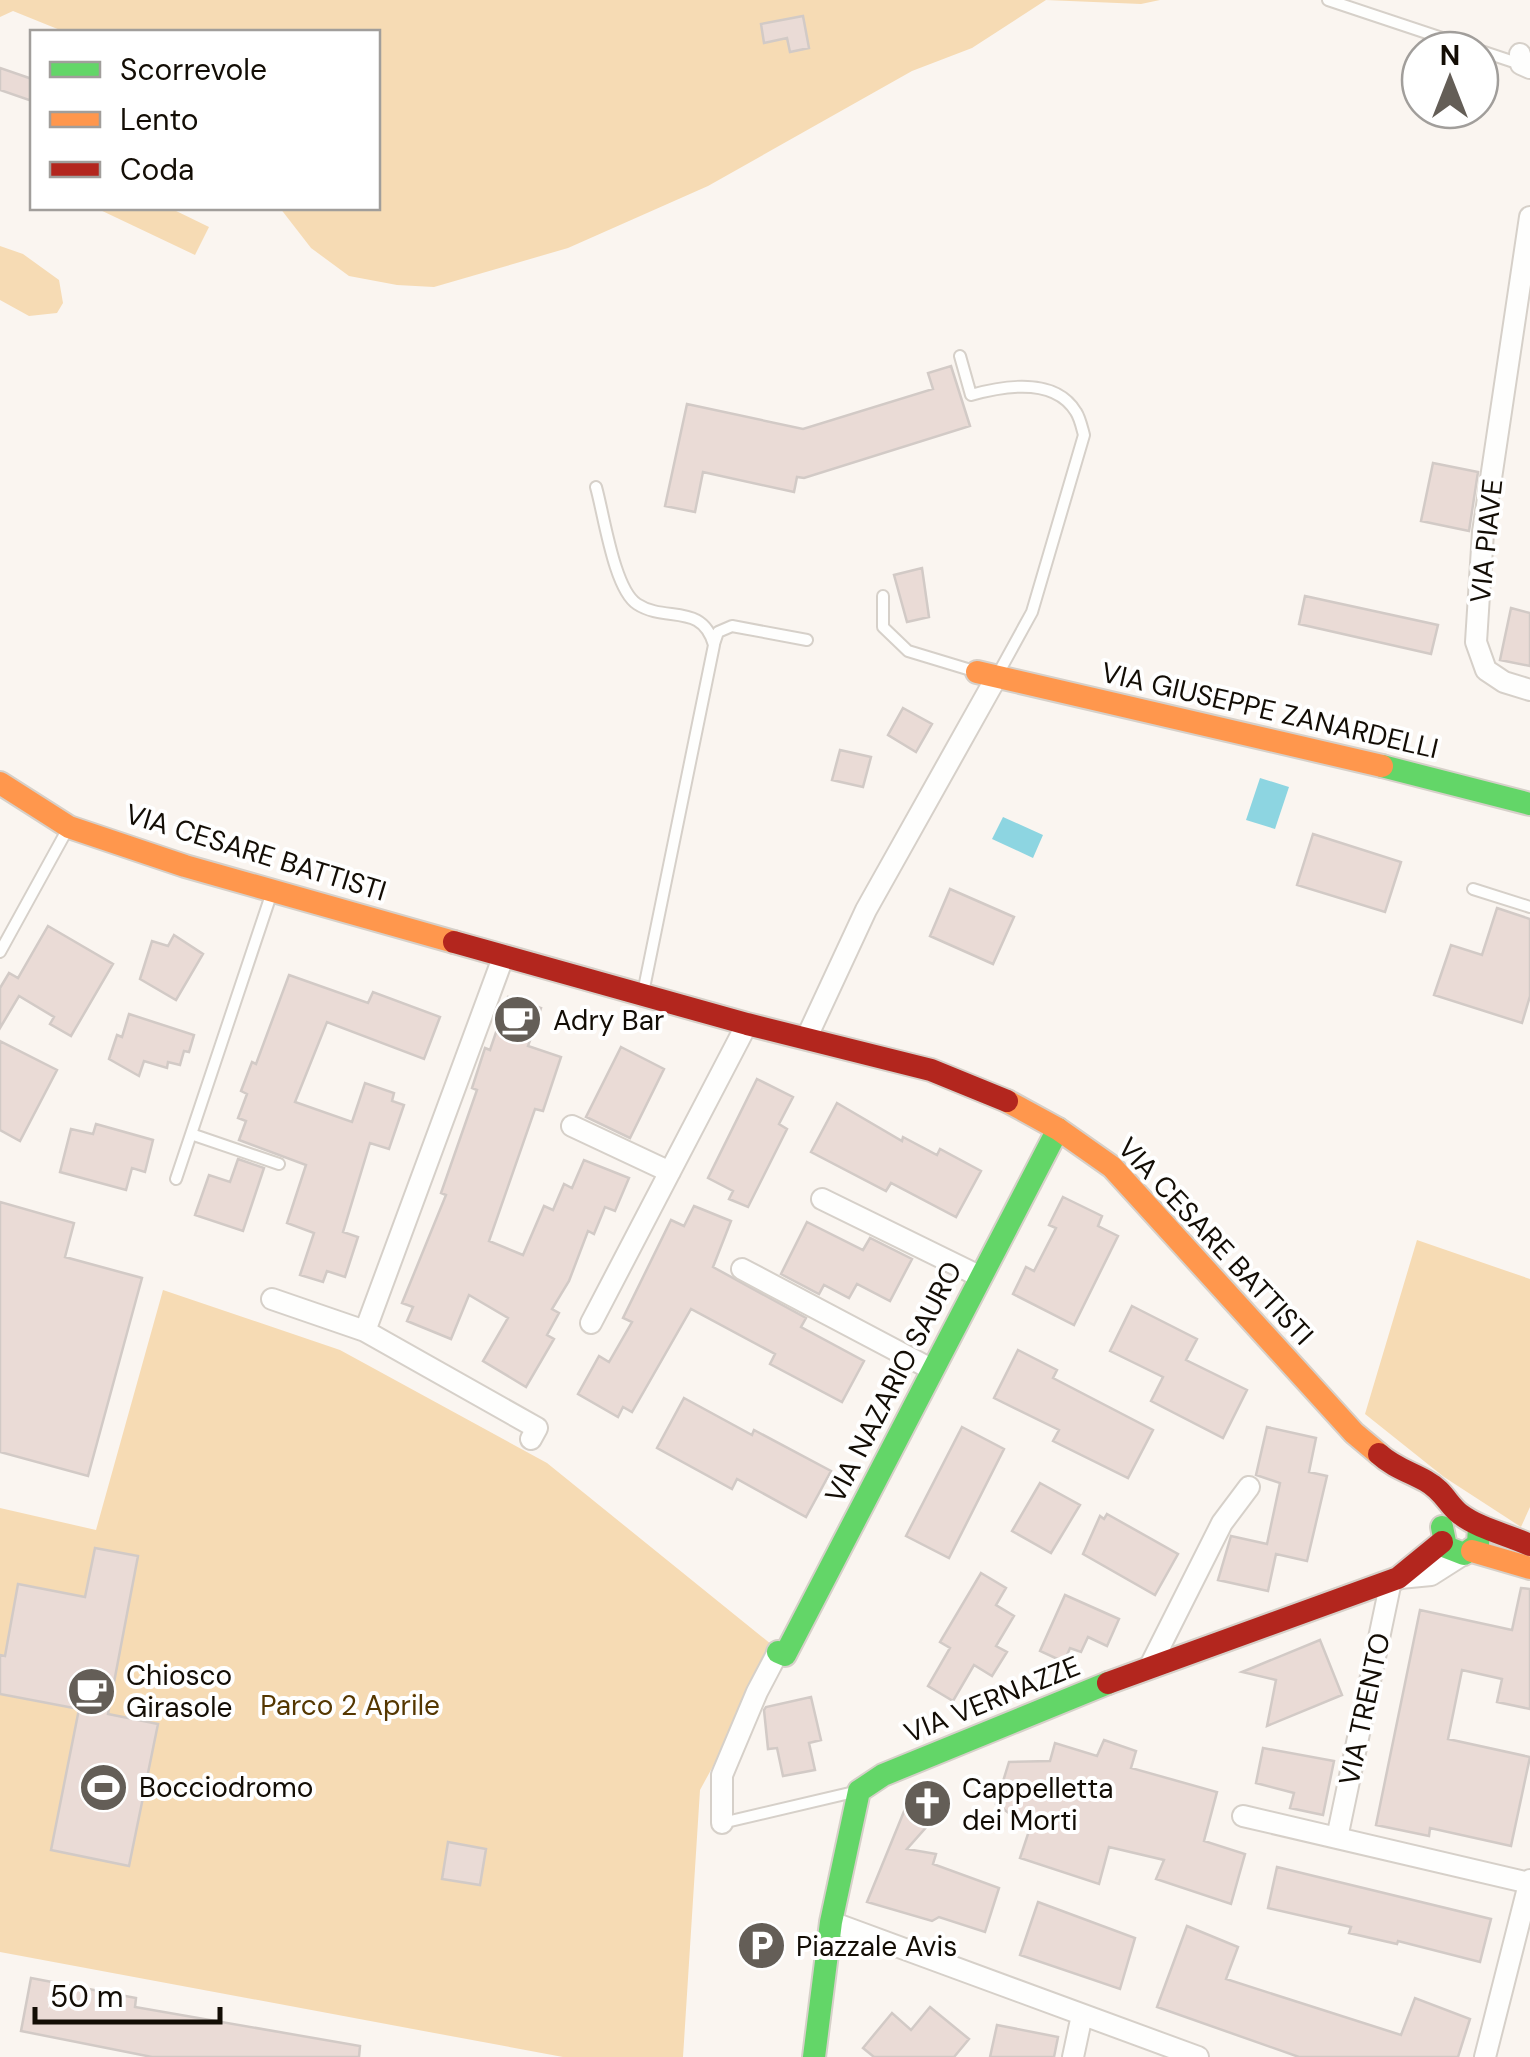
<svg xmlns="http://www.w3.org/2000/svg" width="1530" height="2057" viewBox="0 0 1530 2057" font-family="'DM Sans',sans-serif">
  <rect width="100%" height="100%" fill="#faf5f0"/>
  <path fill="#f6dbb4" d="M0,0H1160L1141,4L1046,0L972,48L912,71L708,186L568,248L434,287L397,285L349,276L311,248L280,208H378V32H77L60,30L13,11L0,17Z
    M96,208H170L209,227L195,255Z
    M0,246L23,254L59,280L63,303L57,313L29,316L0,300Z
    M1417,1240L1530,1279V1507L1521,1527L1444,1477L1365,1414Z
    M163,1290L340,1350L547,1463L777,1649L700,1790L683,2057H563L0,1952V1508L96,1530Z"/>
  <path fill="#8dd5e1" d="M1260,778L1289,787L1275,829L1246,820Z
    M1003,817L1043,835L1033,858L992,839Z"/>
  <path fill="#eadbd6" stroke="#d2cac6" stroke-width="2.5" d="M803,16L809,48L790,52L787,38L764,43L761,24Z
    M0,68L32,79V101L0,90Z
    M951,366L970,426L804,478L797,477L794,492L703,472L695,512L665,506L687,404L803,429L933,389L928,373Z
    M1433,463L1478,472L1469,531L1421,521Z
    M922,568L929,617L907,622L894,575Z
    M1305,596L1438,625L1431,654L1299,624Z
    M1511,608L1530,613V666L1500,660Z
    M903,708L932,724L916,752L888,735Z
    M840,750L871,757L863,787L832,780Z
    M1313,834L1401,862L1385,912L1297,885Z
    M950,889L1014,917L993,964L930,936Z
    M1497,908L1530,919V996L1522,1023L1434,995L1451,945L1482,955Z
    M48,926L113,964L71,1036L50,1024L54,1017L19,996L0,1028V988L9,973L18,978Z
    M174,935L203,954L176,1000L140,979L152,941L168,946Z
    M289,975L368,1003L373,992L440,1017L424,1059L327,1022L295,1102L352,1122L365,1083L394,1093L392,1101L404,1105L389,1149L370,1143L343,1232L358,1237L345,1277L327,1271L323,1282L300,1275L314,1233L287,1223L306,1165L239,1140L246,1121L238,1118L247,1094L241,1091L252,1062L256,1064Z
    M508,997L541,1008L528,1046L561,1057L543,1111L535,1109L489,1241L523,1255L544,1206L553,1210L564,1184L572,1188L584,1160L629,1178L615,1211L605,1207L594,1234L588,1231L569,1281L552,1309L559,1313L547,1335L554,1339L526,1387L483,1361L508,1318L469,1295L451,1339L407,1321L413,1307L402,1303L446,1195L441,1193L477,1090L472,1088L485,1048L490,1050Z
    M129,1014L194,1035L189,1052L184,1051L180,1065L168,1062L167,1068L144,1061L139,1076L109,1059L117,1035L122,1037Z
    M0,1041L57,1070L20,1141L0,1130Z
    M621,1047L664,1069L630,1138L586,1117Z
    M757,1079L793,1097L779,1124L787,1129L748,1207L729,1199L733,1191L708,1178Z
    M837,1103L902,1141L903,1137L937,1155L940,1149L981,1171L956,1217L891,1183L886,1191L811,1152Z
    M96,1124L153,1140L145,1172L132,1168L126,1190L60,1172L71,1129L93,1134Z
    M238,1159L264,1168L243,1231L195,1215L209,1175L230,1182Z
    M1063,1197L1102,1216L1098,1226L1118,1236L1074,1325L1013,1294L1026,1267L1034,1271L1056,1228L1049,1225Z
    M0,1202L74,1223L65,1257L142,1278L88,1476L0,1452Z
    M694,1206L731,1221L713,1267L806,1318L801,1327L864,1361L842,1402L770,1364L775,1354L691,1309L632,1412L623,1407L618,1417L578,1394L599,1356L609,1362L632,1322L623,1318L671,1220L684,1226Z
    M807,1222L863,1250L870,1238L912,1259L890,1301L857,1284L849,1298L824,1285L819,1294L781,1274Z
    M1132,1306L1197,1339L1186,1360L1247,1390L1223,1438L1151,1401L1163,1377L1110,1351Z
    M1018,1350L1057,1370L1053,1378L1153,1430L1128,1478L1053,1441L1059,1430L994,1398Z
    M684,1398L752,1435L754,1430L831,1471L806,1517L737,1479L732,1489L657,1448Z
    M962,1427L1004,1449L949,1558L906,1536Z
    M1267,1427L1316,1438L1309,1472L1327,1476L1307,1561L1276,1554L1268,1591L1218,1580L1231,1536L1267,1544L1280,1483L1256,1475Z
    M1040,1483L1080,1505L1051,1553L1012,1531Z
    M1107,1514L1178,1554L1155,1595L1083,1554L1100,1516L1104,1519Z
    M95,1548L138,1556L108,1714L158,1724L129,1866L51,1850L79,1709L0,1694V1655L5,1656L18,1584L85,1597Z
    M981,1573L1006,1588L996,1605L1014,1616L996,1646L1007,1652L992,1676L974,1665L953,1701L928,1686L950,1648L940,1642Z
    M1521,1588L1530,1589V1709L1497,1702L1502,1679L1462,1670L1448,1739L1530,1757L1511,1846L1430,1828L1429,1836L1376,1825L1420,1610L1512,1630Z
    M1065,1595L1119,1619L1107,1646L1088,1637L1081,1652L1070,1648L1064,1662L1040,1651Z
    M1320,1640L1342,1695L1267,1726L1276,1680L1242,1672Z
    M811,1697L821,1740L809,1743L815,1770L783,1776L777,1748L768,1749L764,1710L766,1707Z
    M1104,1740L1136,1751L1131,1768L1217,1792L1204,1841L1245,1854L1231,1904L1156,1879L1164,1860L1109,1847L1099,1884L1020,1858L1030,1828L996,1804L1009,1762L1050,1761L1055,1743L1097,1756Z
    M1263,1748L1334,1761L1323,1815L1290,1808L1294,1793L1256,1783Z
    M923,1789L944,1807L907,1849L936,1854L933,1864L999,1888L985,1932L939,1917L932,1921L867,1902L905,1809Z
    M448,1842L486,1849L480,1885L442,1879Z
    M1277,1867L1491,1919L1480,1962L1398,1941L1397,1944L1349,1933L1351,1927L1268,1908Z
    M1038,1902L1135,1938L1120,1989L1020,1955Z
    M1187,1926L1238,1947L1226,1979L1401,2035L1415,1998L1470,2019L1458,2057H1299L1157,2007Z
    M31,1978L136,1998L135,2007L360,2046L359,2057H152L21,2031Z
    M930,2007L969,2039L954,2057H874L863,2048L892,2013L911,2030Z
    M997,2025L1058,2037L1054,2057H990Z"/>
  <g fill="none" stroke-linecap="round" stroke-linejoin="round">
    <defs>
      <path id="lane" d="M1328,0L1520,64
        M960,356L971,395C1003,386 1055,377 1076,412C1080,418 1082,428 1084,435L1032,612L998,674
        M596,487C604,515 614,589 637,604C666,623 702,602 714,645L643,993
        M883,596V627L908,651L974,671
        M714,644L718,632L732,626L807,640
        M1473,889L1530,907
        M0,952L66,832
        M191,1134L279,1164
        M176,1179L271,895
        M722,1826V1823L854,1792"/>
      <path id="street" d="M1520,54L1521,64L1530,68
        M1530,217L1483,532L1476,642L1486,670L1504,682L1530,690
        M806,1039L866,910L996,678
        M572,1126L670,1172
        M822,1199L981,1277
        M742,1269L933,1370
        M272,1299L365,1331L537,1428L531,1439
        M591,1323L747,1024
        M365,1331L504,955
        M1400,1578L1431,1575L1464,1554
        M1150,1666L1222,1523L1249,1487
        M1243,1816L1529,1883
        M722,1823V1775L757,1692L778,1652
        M1337,1838L1391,1581
        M831,1922L1198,2057
        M1073,2057L1082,2015
        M1485,2057L1530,1880"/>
      <path id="fast" d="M1382,766L1530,804
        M1442,1527L1446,1547L1464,1554L1478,1544L1479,1527
        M778,1652L785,1655L1058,1129
        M814,2057L831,1922L859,1791L883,1775L1108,1683"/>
      <path id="slow" d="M977,672L1382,766
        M0,783L69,827L185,866L454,942
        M1007,1101L1058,1129L1112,1167L1354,1433L1379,1454
        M1472,1551L1530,1568"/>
      <path id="jam" d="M454,942L747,1024L931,1070L1007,1101
        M1379,1454C1393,1467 1410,1472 1426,1481C1444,1491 1448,1505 1460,1514C1480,1529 1506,1534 1530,1545
        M1108,1683L1398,1578L1442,1542"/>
    </defs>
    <use href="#lane" stroke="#d6d0c9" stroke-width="14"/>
    <use href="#street" stroke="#d6d0c9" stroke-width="24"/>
    <use href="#fast" stroke="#d6d0c9" stroke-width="26"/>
    <use href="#slow" stroke="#d6d0c9" stroke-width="26"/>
    <use href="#jam" stroke="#d6d0c9" stroke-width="26"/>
    <use href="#lane" stroke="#fefefd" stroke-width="10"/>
    <use href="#street" stroke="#fefefd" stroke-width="20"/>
    <use href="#fast" stroke="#63d668" stroke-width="22"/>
    <use href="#slow" stroke="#ff974d" stroke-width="22"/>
    <use href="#jam" stroke="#b3261e" stroke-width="22"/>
  </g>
  <defs>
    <symbol id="cafe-disc" viewBox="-11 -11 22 22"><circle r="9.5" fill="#645e57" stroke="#fff"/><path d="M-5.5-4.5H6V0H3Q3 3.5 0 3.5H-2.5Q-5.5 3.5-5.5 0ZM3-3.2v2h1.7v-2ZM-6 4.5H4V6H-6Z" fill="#fff"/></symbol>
    <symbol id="stadium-disc" viewBox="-11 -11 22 22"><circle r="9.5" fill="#645e57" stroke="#fff"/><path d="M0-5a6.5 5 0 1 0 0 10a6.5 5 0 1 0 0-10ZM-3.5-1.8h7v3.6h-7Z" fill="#fff"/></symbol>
    <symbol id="church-disc" viewBox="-11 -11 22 22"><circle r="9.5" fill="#645e57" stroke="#fff"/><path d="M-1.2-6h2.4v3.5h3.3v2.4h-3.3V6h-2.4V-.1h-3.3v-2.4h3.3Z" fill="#fff"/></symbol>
    <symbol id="parking-disc" viewBox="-11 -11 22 22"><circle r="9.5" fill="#645e57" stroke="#fff"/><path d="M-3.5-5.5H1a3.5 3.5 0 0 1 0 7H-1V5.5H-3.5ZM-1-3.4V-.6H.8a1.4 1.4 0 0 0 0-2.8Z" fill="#fff"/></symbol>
  </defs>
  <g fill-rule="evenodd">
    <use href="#cafe-disc" x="490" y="992" width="55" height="55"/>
    <use href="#cafe-disc" x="64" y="1664" width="55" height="55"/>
    <use href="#stadium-disc" x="76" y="1760" width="55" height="55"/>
    <use href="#church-disc" x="900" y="1776" width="55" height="55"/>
    <use href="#parking-disc" x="734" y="1918" width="55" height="55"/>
  </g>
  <g text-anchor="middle" stroke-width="8" stroke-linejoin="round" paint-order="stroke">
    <g font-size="28" fill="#130d05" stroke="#fff">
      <text transform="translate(1486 541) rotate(-84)" y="10">VIA PIAVE</text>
      <text transform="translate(1270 710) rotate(13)" y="10">VIA GIUSEPPE ZANARDELLI</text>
      <text transform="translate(256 852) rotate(17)" y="10">VIA CESARE BATTISTI</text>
      <text transform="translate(1216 1241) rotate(47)" y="10">VIA CESARE BATTISTI</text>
      <text transform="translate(893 1382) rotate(-63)" y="10">VIA NAZARIO SAURO</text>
      <text transform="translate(992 1699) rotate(-22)" y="10">VIA VERNAZZE</text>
      <text transform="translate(1364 1709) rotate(-78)" y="10">VIA TRENTO</text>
    </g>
    <g font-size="28" fill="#130d05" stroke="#fff" text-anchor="start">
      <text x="553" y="1030">Adry Bar</text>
      <text x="126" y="1685">Chiosco<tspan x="126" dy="32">Girasole</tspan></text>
      <text x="139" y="1797">Bocciodromo</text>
      <text x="962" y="1798">Cappelletta<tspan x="962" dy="32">dei Morti</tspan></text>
      <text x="796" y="1956">Piazzale Avis</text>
    </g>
    <g font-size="28" fill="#553700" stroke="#fff">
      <text x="350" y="1715">Parco 2 Aprile</text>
    </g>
  </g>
  <rect x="30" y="30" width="350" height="180" fill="#ffffff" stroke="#a19e9b" stroke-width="2.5"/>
  <rect x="50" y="62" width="50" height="15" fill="#63d668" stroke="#a19e9b" stroke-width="2.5"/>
  <text x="120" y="80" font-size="30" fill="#130d05">Scorrevole</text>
  <rect x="50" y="112" width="50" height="15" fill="#ff974d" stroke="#a19e9b" stroke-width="2.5"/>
  <text x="120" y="130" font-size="30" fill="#130d05">Lento</text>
  <rect x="50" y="162" width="50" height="15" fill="#b3261e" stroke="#a19e9b" stroke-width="2.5"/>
  <text x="120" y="180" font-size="30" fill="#130d05">Coda</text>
  <g transform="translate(1450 80)"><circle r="48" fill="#ffffff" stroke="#a19e9b" stroke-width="2.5"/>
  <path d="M0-8L18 38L0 25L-18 38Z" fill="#645e57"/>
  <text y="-15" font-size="28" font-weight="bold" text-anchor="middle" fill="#130d05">N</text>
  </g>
  <path d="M35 2007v15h185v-15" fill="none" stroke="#130d05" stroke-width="5"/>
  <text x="50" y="2007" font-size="30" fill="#130d05" stroke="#ffffff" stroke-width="8" paint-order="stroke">50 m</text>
</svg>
